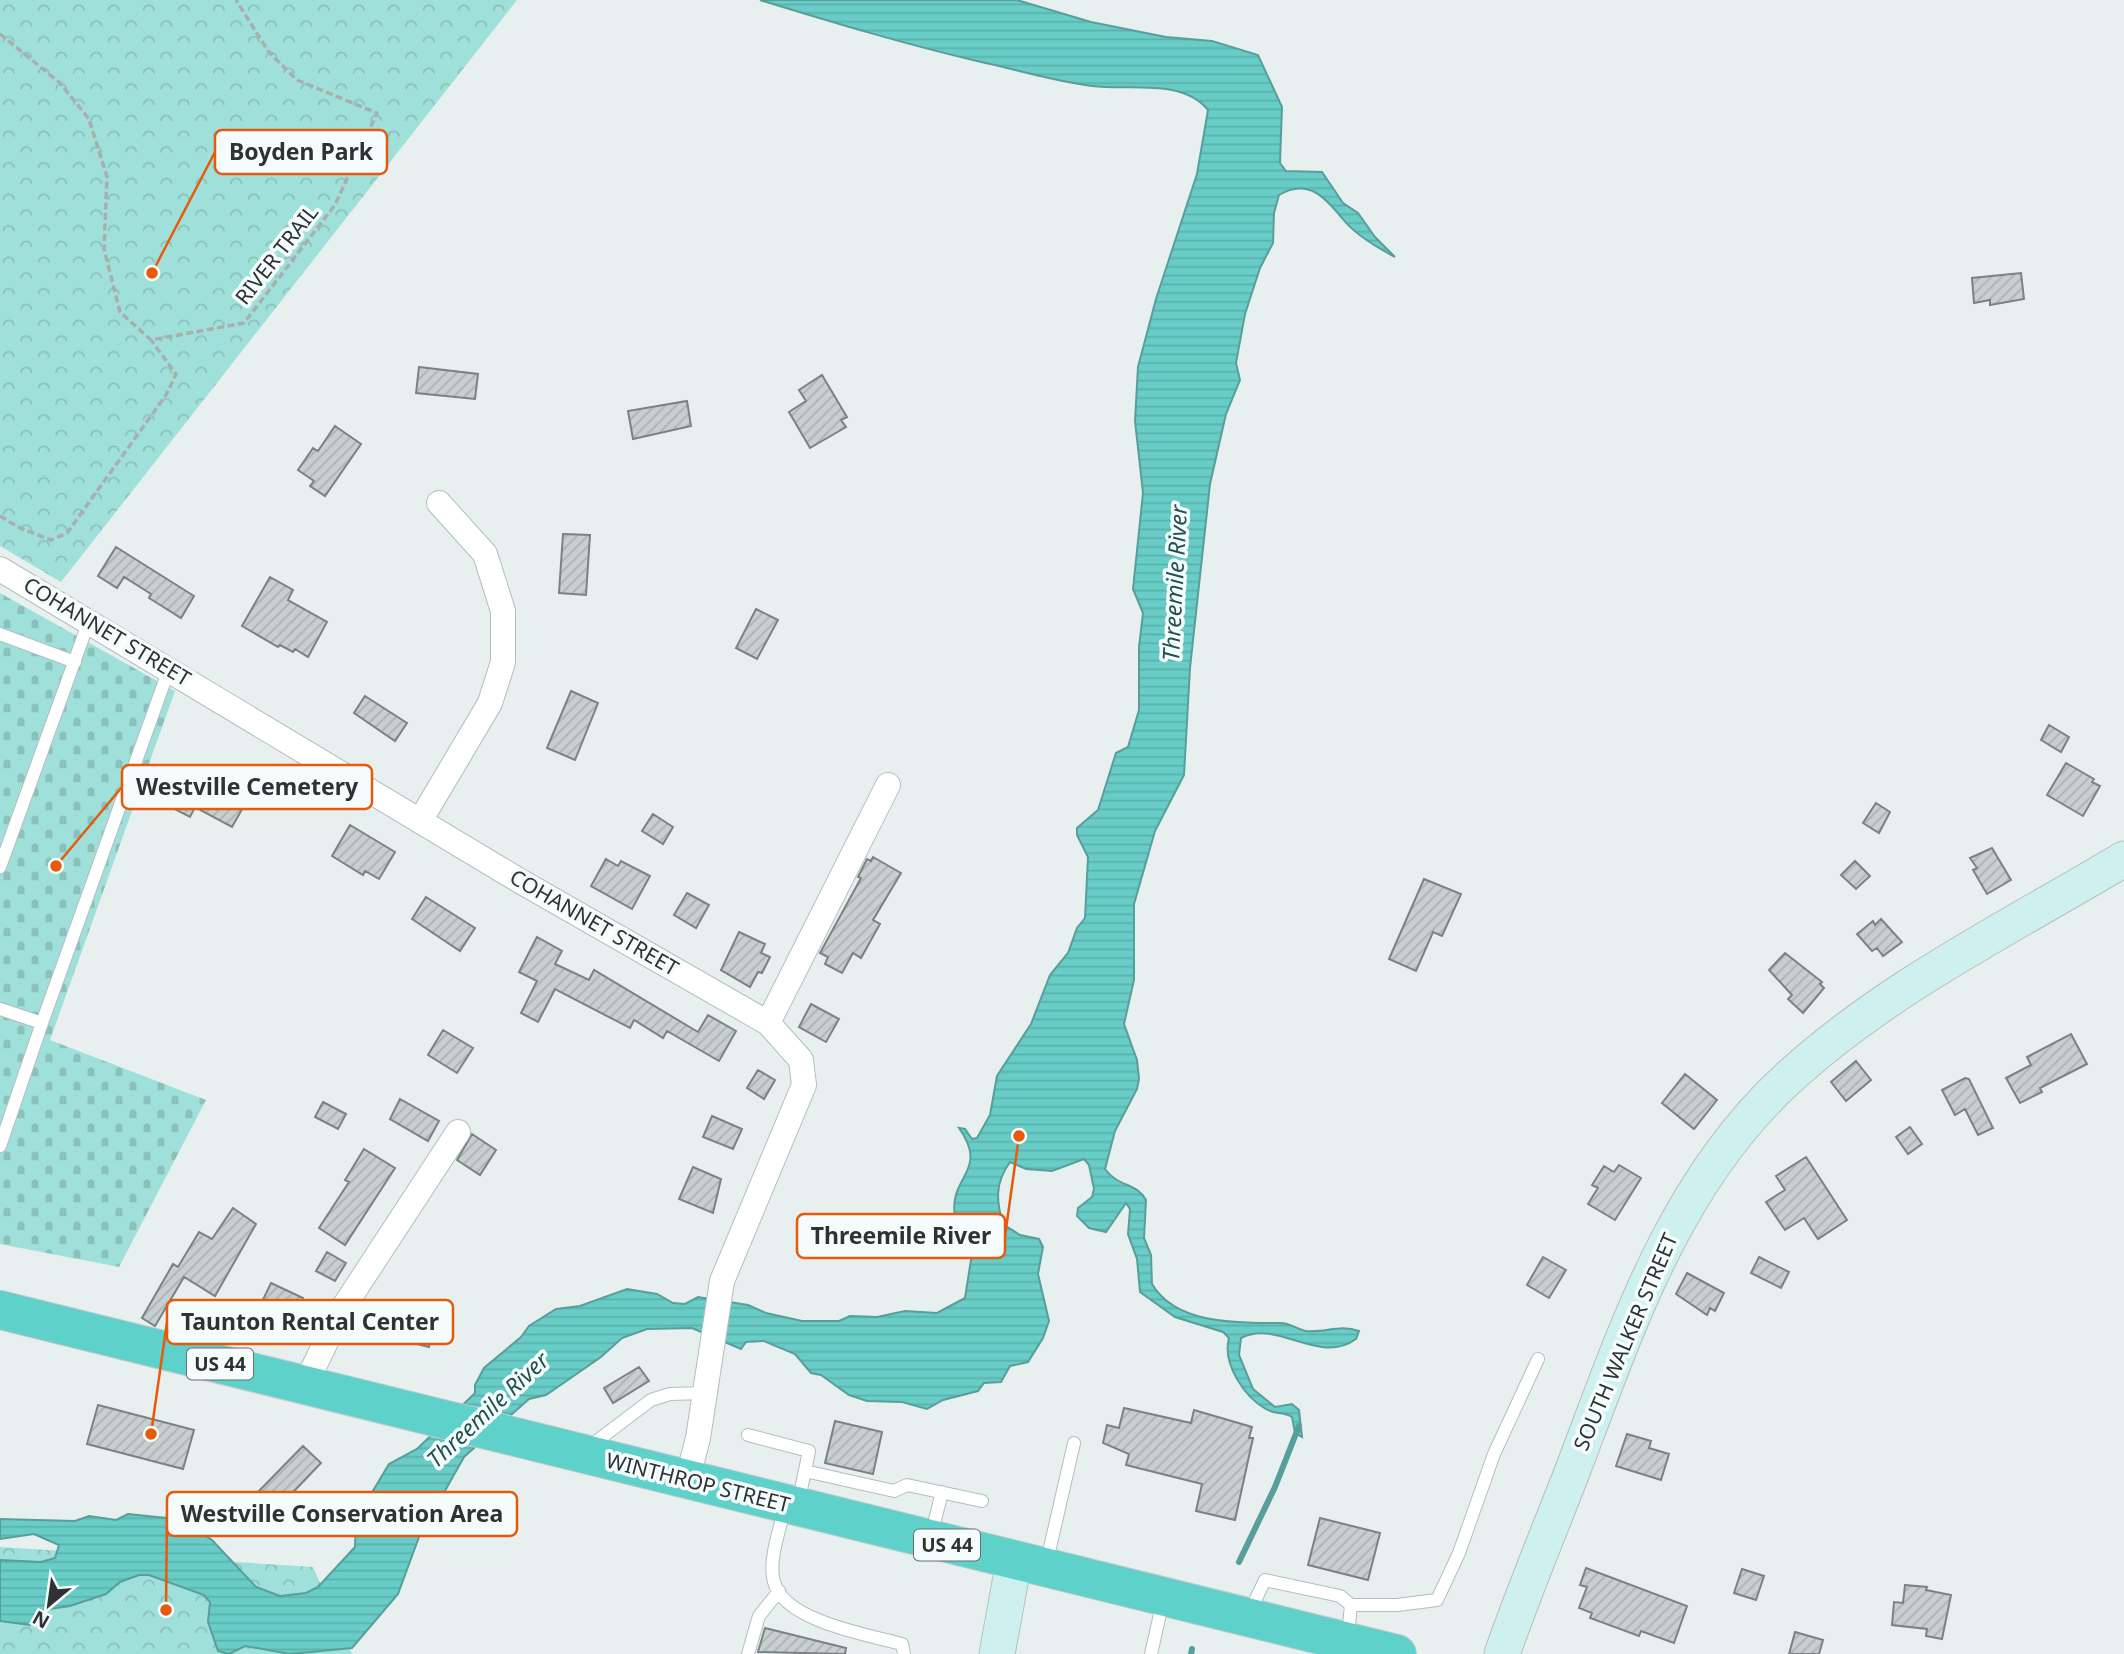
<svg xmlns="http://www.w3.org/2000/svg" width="2124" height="1654" viewBox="0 0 2124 1654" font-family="'Noto Sans',sans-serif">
  <defs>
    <pattern id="forest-crowns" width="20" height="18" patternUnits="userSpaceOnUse" patternTransform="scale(1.75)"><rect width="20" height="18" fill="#a0e0da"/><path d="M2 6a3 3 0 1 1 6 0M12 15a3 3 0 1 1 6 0" fill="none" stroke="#8ac1bc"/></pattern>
    <pattern id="cemetery-stones" width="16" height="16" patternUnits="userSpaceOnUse" patternTransform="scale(1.75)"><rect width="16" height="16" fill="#a0e0da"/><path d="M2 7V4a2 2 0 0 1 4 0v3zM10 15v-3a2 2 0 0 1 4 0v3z" fill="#8ac1bc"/></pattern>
    <pattern id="water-rules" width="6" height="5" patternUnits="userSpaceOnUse" patternTransform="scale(1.75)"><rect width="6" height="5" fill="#69cdc7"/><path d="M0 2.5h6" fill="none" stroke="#5bb0ab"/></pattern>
    <pattern id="building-hatch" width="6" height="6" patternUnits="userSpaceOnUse" patternTransform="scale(1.75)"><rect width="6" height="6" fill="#c7d0cf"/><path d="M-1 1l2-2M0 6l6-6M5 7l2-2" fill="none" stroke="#abb3b2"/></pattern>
  </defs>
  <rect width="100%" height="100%" fill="#e7f0ef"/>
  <path fill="url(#forest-crowns)" d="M0,0H517L61,582L0,546Z
    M0,1547L313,1567L352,1654H0Z"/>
  <path fill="url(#cemetery-stones)" d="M0,593L175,691L50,1040L206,1100L119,1267L0,1244Z"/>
  <path fill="url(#water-rules)" stroke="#589e9a" stroke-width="2" d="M760,0H1017L1091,22L1166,37L1212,41L1258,55L1282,107L1280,163L1286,171L1322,172L1343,203L1358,213L1375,237L1395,257C1378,248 1354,234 1342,218C1325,197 1308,178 1279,195L1274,213L1273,243L1260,268L1245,314L1236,363L1240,380L1226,414L1210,484L1190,668L1184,775L1155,831L1134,904V980L1124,1024L1137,1060L1139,1079L1137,1089L1115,1131L1105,1169C1119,1188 1136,1182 1146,1200L1144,1238L1151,1255L1152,1284C1176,1325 1239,1323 1280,1323C1290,1323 1297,1329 1306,1331C1325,1333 1340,1324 1359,1331L1356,1339C1319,1366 1279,1319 1241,1338L1239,1355L1253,1389L1275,1407L1292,1404L1299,1410L1302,1437L1295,1433L1292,1417C1283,1411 1275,1415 1266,1409C1244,1397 1222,1363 1229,1338L1223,1332L1175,1317L1140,1292L1137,1259L1128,1234L1130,1209L1126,1203L1106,1232L1089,1228L1077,1216L1078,1208L1092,1197L1094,1189L1089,1165L1084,1159L1052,1171L1026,1169L1010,1162C995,1183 996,1200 1003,1224L1020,1235L1039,1239L1043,1247L1038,1274L1049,1321L1043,1338L1028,1362L1010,1366L1001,1382L984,1383L978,1391L943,1400L927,1409L902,1402L867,1401L849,1395L821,1375L811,1373L795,1354L764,1341L746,1342L741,1349L692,1328L647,1329L622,1338L601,1357L546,1395L529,1399L464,1457L419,1537L398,1594L352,1648L290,1654L245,1646L229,1654L218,1651L208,1622L210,1602L204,1595L149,1575H139L120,1582L106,1594L70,1606L43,1610L30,1625L0,1621V1560L41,1562L55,1558L59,1545L34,1534L0,1539V1519L75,1521L89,1516L116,1520L128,1514L167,1518L191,1526L212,1540L256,1587L280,1596L306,1593L318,1587L355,1547L356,1519L389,1464L417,1449L475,1393V1385L484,1368L521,1337L529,1326L556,1309L580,1306L627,1289L657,1294L673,1303L685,1304L698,1297L748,1305L766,1313L802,1321H839L850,1316L877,1317L905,1311L937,1313L965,1298L973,1247L969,1241L971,1228L955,1216C948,1176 990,1172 959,1128L965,1129L972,1139L977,1138L990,1115L997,1076L1031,1024L1050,975L1068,953L1077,928L1085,918L1088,857L1077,835V828L1098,810L1116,753L1128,747L1139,710V647L1143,613L1133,589L1143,493L1135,421L1138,367L1156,299L1197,174L1208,110C1182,78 1129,91 1092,86C1052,81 1015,69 977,61C904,44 832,22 760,0Z"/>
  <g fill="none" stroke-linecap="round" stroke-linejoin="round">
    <path stroke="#589e9a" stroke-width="6" d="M1239,1562L1275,1487L1299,1426
      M1191,1654L1192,1649"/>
  </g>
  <path fill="url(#building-hatch)" stroke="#7b8382" stroke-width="2" d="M2021,273L2024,299L1990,305V300L1974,303L1972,278Z
    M419,367L478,374L475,399L416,393Z
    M822,375L847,417L841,420L846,427L810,448L789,412L806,401L799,390Z
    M687,401L691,426L633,439L628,411Z
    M335,426L361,444L325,496L310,486L314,481L298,470L313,448L318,451Z
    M563,534L590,535L586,595L559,593Z
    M116,547L194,596L181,618L149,598L151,594L124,577L117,588L98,576Z
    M270,577L293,590L288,600L327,622L308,657L295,649L293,652L280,645L278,647L242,626Z
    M756,609L778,620L757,659L736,648Z
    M571,691L598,703L575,760L547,748Z
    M365,696L407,723L395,741L354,713Z
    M2049,725L2069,737L2061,752L2041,740Z
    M2066,763L2094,779L2092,782L2100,786L2083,816L2047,795Z
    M188,772L218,789L222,782L249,797L232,827L195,807L190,817L169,806Z
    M1876,803L1890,812L1879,833L1863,823Z
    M653,814L673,827L663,844L642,831Z
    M350,825L395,852L379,879L365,871L363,875L332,856Z
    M1992,848L2011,880L1987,894L1973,870L1977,868L1970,858Z
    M873,857L901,873L873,920L880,924L861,958L853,953L842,973L825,964L828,957L820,953L861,878L858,877L867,859L871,861Z
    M606,859L618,866L621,861L650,876L632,909L591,886Z
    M1855,861L1870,876L1856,889L1841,875Z
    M1424,879L1461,894L1442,936L1433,932L1416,971L1389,959Z
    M687,893L709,905L696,928L674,915Z
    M426,897L475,928L460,951L412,919Z
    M1881,919L1902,942L1883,956L1877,948L1872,951L1857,934L1873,921L1875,925Z
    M739,932L765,944L761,953L770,957L762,973L758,972L750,987L721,970Z
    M537,937L562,951L555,964L589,980L594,970L698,1032L708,1015L736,1031L719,1061L667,1031L663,1038L634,1020L630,1028L555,989L538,1022L521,1013L537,981L519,972Z
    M1785,953L1822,982L1820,984L1824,988L1803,1013L1788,999L1792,995L1769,970Z
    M811,1004L839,1019L826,1042L799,1027Z
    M443,1030L473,1048L457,1073L428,1055Z
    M2071,1034L2087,1064L2040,1088L2042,1092L2020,1103L2006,1078L2031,1065L2027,1057Z
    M1856,1061L1871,1080L1846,1101L1831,1082Z
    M758,1070L775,1080L764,1099L747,1088Z
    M1685,1074L1717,1100L1694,1129L1662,1103Z
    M1965,1078L1969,1079L1993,1128L1978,1135L1965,1109L1955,1115L1942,1090Z
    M400,1099L439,1121L428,1141L390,1119Z
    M323,1102L346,1114L338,1129L315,1117Z
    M712,1116L742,1129L733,1149L703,1137Z
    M1910,1127L1922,1144L1908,1154L1896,1137Z
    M472,1134L496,1150L480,1175L457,1160Z
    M364,1149L395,1168L345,1245L319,1228L349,1182L345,1180Z
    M1806,1157L1847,1220L1818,1239L1804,1218L1785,1230L1766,1202L1785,1190L1776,1176Z
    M1619,1165L1641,1178L1615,1220L1588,1204L1598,1188L1592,1185L1604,1166L1614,1172Z
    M693,1167L721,1179L713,1213L679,1199Z
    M233,1208L256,1224L215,1296L184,1277L155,1326L142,1318L173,1264L178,1267L199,1232L212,1239Z
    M327,1252L346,1263L335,1281L316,1271Z
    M1543,1257L1566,1270L1549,1298L1527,1285Z
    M1759,1257L1789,1272L1781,1288L1751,1273Z
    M1687,1273L1724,1293L1715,1311L1710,1308L1707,1315L1676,1294Z
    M271,1283L303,1298L289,1327L257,1312Z
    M381,1302L408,1308L406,1315L435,1322L429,1347L397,1339L400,1324L377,1320Z
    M639,1367L649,1381L613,1403L604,1388Z
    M98,1405L194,1430L183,1469L87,1444Z
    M1124,1408L1191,1423L1194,1410L1252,1427L1249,1438H1253L1235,1520L1196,1511L1202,1484L1126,1465L1129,1454L1103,1443L1107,1425L1119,1428Z
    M835,1421L882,1432L873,1474L825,1463Z
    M1627,1434L1651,1441L1649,1448L1669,1454L1661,1480L1616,1466Z
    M303,1446L321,1463L276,1510L257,1493Z
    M1320,1518L1380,1533L1368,1580L1308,1565Z
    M1586,1568L1687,1606L1674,1643L1641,1631L1639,1636L1590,1618L1592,1613L1579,1608L1587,1587L1580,1585Z
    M1742,1569L1764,1576L1756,1600L1734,1593Z
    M1905,1585L1927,1587L1926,1590L1951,1595L1942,1639L1926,1636L1927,1629L1892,1625L1894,1602L1903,1603Z
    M765,1628L846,1648L845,1654L758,1652Z
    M1795,1632L1823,1640L1819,1654H1789Z"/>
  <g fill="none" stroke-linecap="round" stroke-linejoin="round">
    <defs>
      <path id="lane" d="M0,634L75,662
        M0,867L89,621
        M0,1009L42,1023L0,1146
        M42,1023L169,669
        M748,1435L809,1451L798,1504
        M589,1447L651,1400L670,1394L705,1393
        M805,1471L894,1491L907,1485L982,1501
        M785,1507C780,1529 768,1560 774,1582C784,1621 868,1635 902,1644L904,1654
        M931,1536L942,1492
        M1046,1565L1074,1443
        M1351,1605H1397L1437,1600L1459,1553L1494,1454L1538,1359
        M1249,1613L1265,1580L1340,1596L1351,1605L1348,1636
        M748,1654L759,1616L779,1591
        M1151,1654L1163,1601"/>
      <path id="street" d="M0,569L520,881L768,1023L801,1060L804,1085L722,1281L698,1438L687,1481
        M420,821L490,703L503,662V611L485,554L439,503
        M768,1023L888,785
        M305,1385L341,1311L458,1132"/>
      <path id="secondary" d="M997,1654L1014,1561
        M1502,1654C1524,1591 1550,1529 1574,1467C1626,1330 1674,1184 1785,1081C1884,989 2009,928 2124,859"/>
      <path id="highway" d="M0,1310L1397,1654"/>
    </defs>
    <use href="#lane" stroke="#b5bebd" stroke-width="14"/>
    <use href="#street" stroke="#b5bebd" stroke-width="26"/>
    <use href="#secondary" stroke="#b5bebd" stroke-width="37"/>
    <use href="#highway" stroke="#c9caca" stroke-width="40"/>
    <path stroke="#a8afaf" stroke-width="3.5" stroke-dasharray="7 3.5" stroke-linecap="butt" d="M0,34L60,83L89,119L107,177L104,249L120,312L151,340L244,323L335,205L377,113L297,80L268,51L236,0
      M0,516L20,528L51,540L67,533L166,395L176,374L151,340"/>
    <use href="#lane" stroke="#fff" stroke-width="12"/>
    <use href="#street" stroke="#fff" stroke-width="24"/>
    <use href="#secondary" stroke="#cef1ef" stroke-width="35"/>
    <use href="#highway" stroke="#5dd1ca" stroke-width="38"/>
  </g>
  <g text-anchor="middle" stroke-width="7" stroke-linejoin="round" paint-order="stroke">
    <g fill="#f4fdfc" stroke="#6a6f6f" stroke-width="2">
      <rect x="187" y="1348.5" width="66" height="31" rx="5"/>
      <rect x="914" y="1529.5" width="66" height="31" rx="5"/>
    </g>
    <g font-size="19" font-weight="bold" fill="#2f3232">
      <text x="220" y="1371">US 44</text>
      <text x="947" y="1552">US 44</text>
    </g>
    <g font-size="21" fill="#2f3232" stroke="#f4fdfc">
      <text transform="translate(277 255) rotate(-52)" y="7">RIVER TRAIL</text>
      <text transform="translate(107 632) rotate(31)" y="7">COHANNET STREET</text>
      <text transform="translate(594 923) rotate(30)" y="7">COHANNET STREET</text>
      <text transform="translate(1626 1342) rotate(-67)" y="7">SOUTH WALKER STREET</text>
      <text transform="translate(698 1483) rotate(14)" y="7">WINTHROP STREET</text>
    </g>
    <g font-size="23" font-style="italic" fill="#24514e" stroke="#f4fdfc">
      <text transform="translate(1175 583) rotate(-87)" y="8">Threemile River</text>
      <text transform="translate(488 1410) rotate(-43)" y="8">Threemile River</text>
    </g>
  </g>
  <path fill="none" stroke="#e8590c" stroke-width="2.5" d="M152 273L215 152M56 866L122 787M1019 1136L1005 1236M151 1434L167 1322M166 1610L167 1514"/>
  <g fill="#e8590c" stroke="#f4fdfc" stroke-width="2.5">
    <circle cx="152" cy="273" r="7"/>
    <circle cx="56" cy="866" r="7"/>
    <circle cx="1019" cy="1136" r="7"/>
    <circle cx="151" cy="1434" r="7"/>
    <circle cx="166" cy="1610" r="7"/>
  </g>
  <g fill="#f4fdfc" stroke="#e8590c" stroke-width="2.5">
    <rect x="215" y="130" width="172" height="44" rx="7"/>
    <rect x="122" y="765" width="250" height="44" rx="7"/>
    <rect x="797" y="1214" width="208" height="44" rx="7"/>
    <rect x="167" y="1300" width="286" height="44" rx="7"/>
    <rect x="167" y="1492" width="350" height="44" rx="7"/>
  </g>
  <g font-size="23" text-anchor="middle" font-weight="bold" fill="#2f3232">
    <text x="301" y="160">Boyden Park</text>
    <text x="247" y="795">Westville Cemetery</text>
    <text x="901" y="1244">Threemile River</text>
    <text x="310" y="1330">Taunton Rental Center</text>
    <text x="342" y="1522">Westville Conservation Area</text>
  </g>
  <g transform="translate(49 1605) rotate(209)" stroke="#f4fdfc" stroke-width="5" paint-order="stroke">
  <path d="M0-5L12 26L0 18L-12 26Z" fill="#2f3232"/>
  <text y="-10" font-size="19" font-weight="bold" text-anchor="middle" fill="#2f3232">N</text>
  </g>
</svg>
